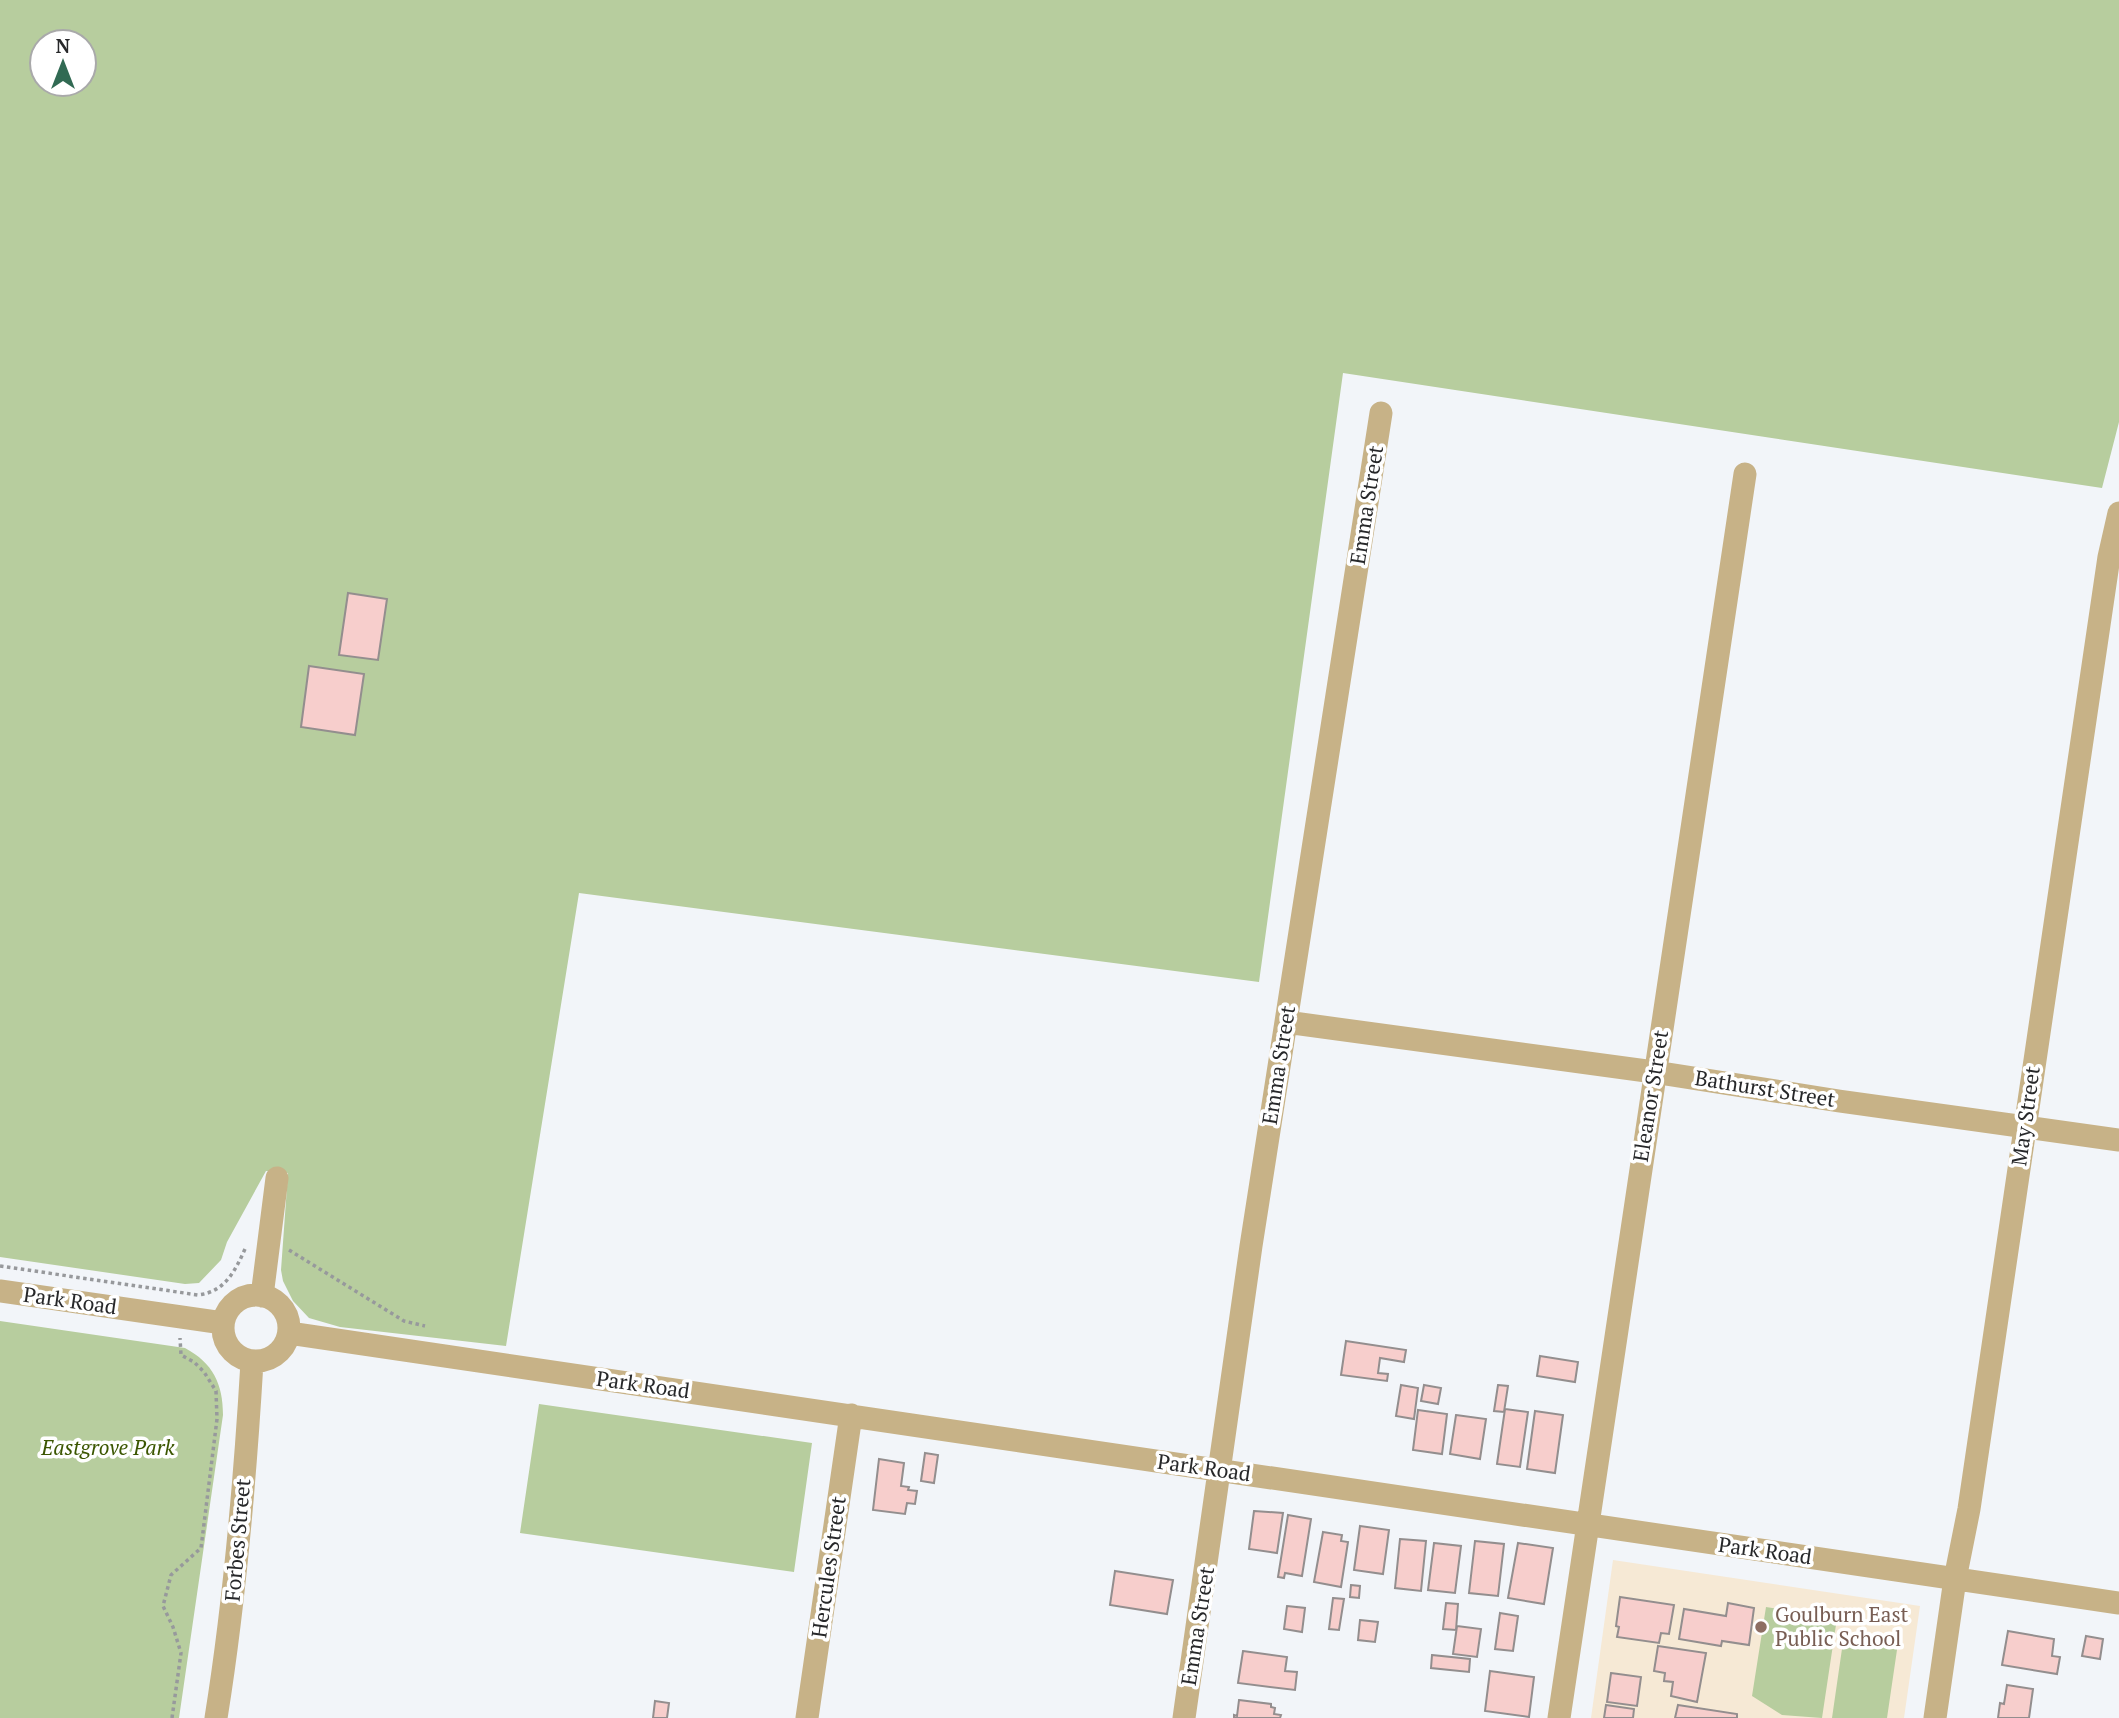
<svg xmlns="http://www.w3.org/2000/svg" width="2119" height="1718" viewBox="0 0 2119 1718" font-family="'PT Serif',serif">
  <rect width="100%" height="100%" fill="#f2f5f9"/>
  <path fill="#f6e9d5" d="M1613,1560L1920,1606L1904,1718H1591Z"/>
  <path fill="#b7cd9e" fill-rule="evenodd" d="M0,0H2119V422L2102,488L1343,373L1259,982L579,893L506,1346L340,1327L309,1318L293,1301L283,1281L281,1270L288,1173L266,1171L227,1242L221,1260L199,1283L185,1284L0,1257ZM42,42H84V84H42Z
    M0,1321L185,1348C213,1363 223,1384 223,1415L179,1718H0Z
    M539,1404L812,1443L794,1572L520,1533Z
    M1766,1607L1837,1618L1822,1718L1782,1715L1752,1696Z
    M1844,1635L1898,1643L1887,1718H1832Z"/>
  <path fill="#f7cecc" stroke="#938e8e" stroke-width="2" d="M348,593L387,599L378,660L339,655Z
    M309,666L364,674L355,735L301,727Z
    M1346,1341L1406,1350L1404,1362L1380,1358L1378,1373L1388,1374L1387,1381L1341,1375Z
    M1540,1356L1578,1362L1575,1382L1537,1376Z
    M1401,1385L1418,1388L1414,1419L1396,1416Z
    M1424,1385L1441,1388L1438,1404L1421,1401Z
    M1498,1385L1508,1386L1504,1412L1494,1411Z
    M1505,1409L1528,1412L1520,1467L1497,1464Z
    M1418,1410L1447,1414L1442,1454L1413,1450Z
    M1535,1411L1563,1415L1555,1473L1527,1469Z
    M1456,1415L1486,1419L1480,1459L1450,1454Z
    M925,1453L938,1455L934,1483L921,1481Z
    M879,1459L904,1463L901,1486L909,1487L908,1490L917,1491L915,1504L907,1503L905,1514L873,1510Z
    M1254,1511L1283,1513L1277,1553L1249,1549Z
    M1288,1515L1311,1519L1302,1576L1285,1573L1284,1578L1278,1577Z
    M1360,1526L1389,1530L1383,1574L1354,1570Z
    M1323,1532L1342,1535L1341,1541L1348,1542L1341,1587L1314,1582Z
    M1400,1539L1426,1541L1421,1591L1395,1588Z
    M1475,1541L1504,1544L1498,1596L1469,1593Z
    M1434,1543L1461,1546L1455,1593L1428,1590Z
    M1518,1543L1553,1548L1544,1604L1508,1598Z
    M1115,1571L1173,1580L1167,1614L1110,1605Z
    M1351,1585L1360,1586L1359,1598L1350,1597Z
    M1620,1597L1674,1605L1669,1634L1661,1633L1659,1643L1617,1637L1619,1627L1616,1626Z
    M1333,1598L1344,1599L1339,1630L1329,1629Z
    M1446,1603L1458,1604L1456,1630L1443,1629Z
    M1728,1603L1754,1608L1749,1645L1722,1641L1721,1646L1679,1639L1684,1609L1726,1616Z
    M1287,1606L1305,1608L1302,1632L1284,1629Z
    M1500,1613L1518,1616L1513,1651L1495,1649Z
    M1360,1620L1378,1622L1375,1642L1358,1640Z
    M1457,1626L1481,1629L1477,1657L1453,1654Z
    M2008,1631L2054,1639L2052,1656L2060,1657L2057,1674L2002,1665Z
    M2086,1636L2103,1639L2100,1659L2082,1656Z
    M1658,1646L1706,1653L1697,1702L1671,1696L1673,1682L1664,1681L1665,1673L1654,1671Z
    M1243,1651L1287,1657L1285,1671L1297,1672L1295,1690L1238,1683Z
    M1432,1655L1470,1659L1469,1672L1431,1668Z
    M1490,1671L1534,1677L1529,1717L1485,1711Z
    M1611,1673L1641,1677L1637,1706L1607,1702Z
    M2007,1685L2033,1689L2029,1718H1998L2000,1703L2004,1704Z
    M1239,1700L1271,1704V1707L1275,1708L1274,1714L1281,1715L1280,1718H1234V1715L1237,1716Z
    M655,1701L669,1703L667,1718H653Z
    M1606,1705L1634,1709L1633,1718H1604Z
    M1678,1705L1737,1714V1718H1675Z"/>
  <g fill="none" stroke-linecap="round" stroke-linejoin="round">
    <path stroke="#97999c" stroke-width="3.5" stroke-dasharray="3.5 3.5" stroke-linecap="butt" d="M289,1250L404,1321L425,1326
      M0,1266L198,1295C225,1292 235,1271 245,1249
      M172,1718L181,1653L173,1627L163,1606L171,1575L201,1548L217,1419L216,1391L204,1372L194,1362L181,1355L180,1338"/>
    <path stroke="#c7b287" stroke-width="23" d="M1286,1022L1654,1072L1839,1101L2119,1140
      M0,1291L223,1323
      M223 1328a33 33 0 1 1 66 0a33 33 0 1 1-66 0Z
      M262,1296L277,1178
      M289,1333L2119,1603
      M216,1718C235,1600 245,1481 252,1362
      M807,1718L851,1415
      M1184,1718L1251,1246L1381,413
      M1559,1718L1745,474
      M1935,1718L1955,1579L1969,1509L2109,557L2119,513"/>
  </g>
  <circle fill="#8d6e63" stroke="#fff" stroke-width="2.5" cx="1761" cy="1627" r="7"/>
  <g text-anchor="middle" stroke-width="7" stroke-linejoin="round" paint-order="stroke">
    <g font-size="21" fill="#27282a" stroke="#fff">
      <text transform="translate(1367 505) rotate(-81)" y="7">Emma Street</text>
      <text transform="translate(1279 1065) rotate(-81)" y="7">Emma Street</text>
      <text transform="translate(1765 1089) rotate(9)" y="7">Bathurst Street</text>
      <text transform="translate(1651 1096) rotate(-81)" y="7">Eleanor Street</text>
      <text transform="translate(2026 1116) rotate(-82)" y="7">May Street</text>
      <text transform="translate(70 1301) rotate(8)" y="7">Park Road</text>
      <text transform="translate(643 1385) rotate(8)" y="7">Park Road</text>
      <text transform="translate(1204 1468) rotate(8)" y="7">Park Road</text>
      <text transform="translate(238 1540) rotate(-85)" y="7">Forbes Street</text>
      <text transform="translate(1765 1551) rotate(8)" y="7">Park Road</text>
      <text transform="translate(829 1567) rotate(-82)" y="7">Hercules Street</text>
      <text transform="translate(1198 1626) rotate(-81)" y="7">Emma Street</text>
    </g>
    <g font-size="21" font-style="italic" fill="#3b5601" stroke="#fff">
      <text x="108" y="1455">Eastgrove Park</text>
    </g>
    <g font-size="21" fill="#785e54" stroke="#fff" text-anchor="start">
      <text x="1775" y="1622">Goulburn East<tspan x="1775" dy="24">Public School</tspan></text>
    </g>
  </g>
  <g transform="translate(63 63)"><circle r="33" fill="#ffffff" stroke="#a9a9aa" stroke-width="2"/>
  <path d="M0-5L12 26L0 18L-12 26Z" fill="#316a53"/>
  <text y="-10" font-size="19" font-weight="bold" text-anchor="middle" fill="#27282a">N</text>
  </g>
</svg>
